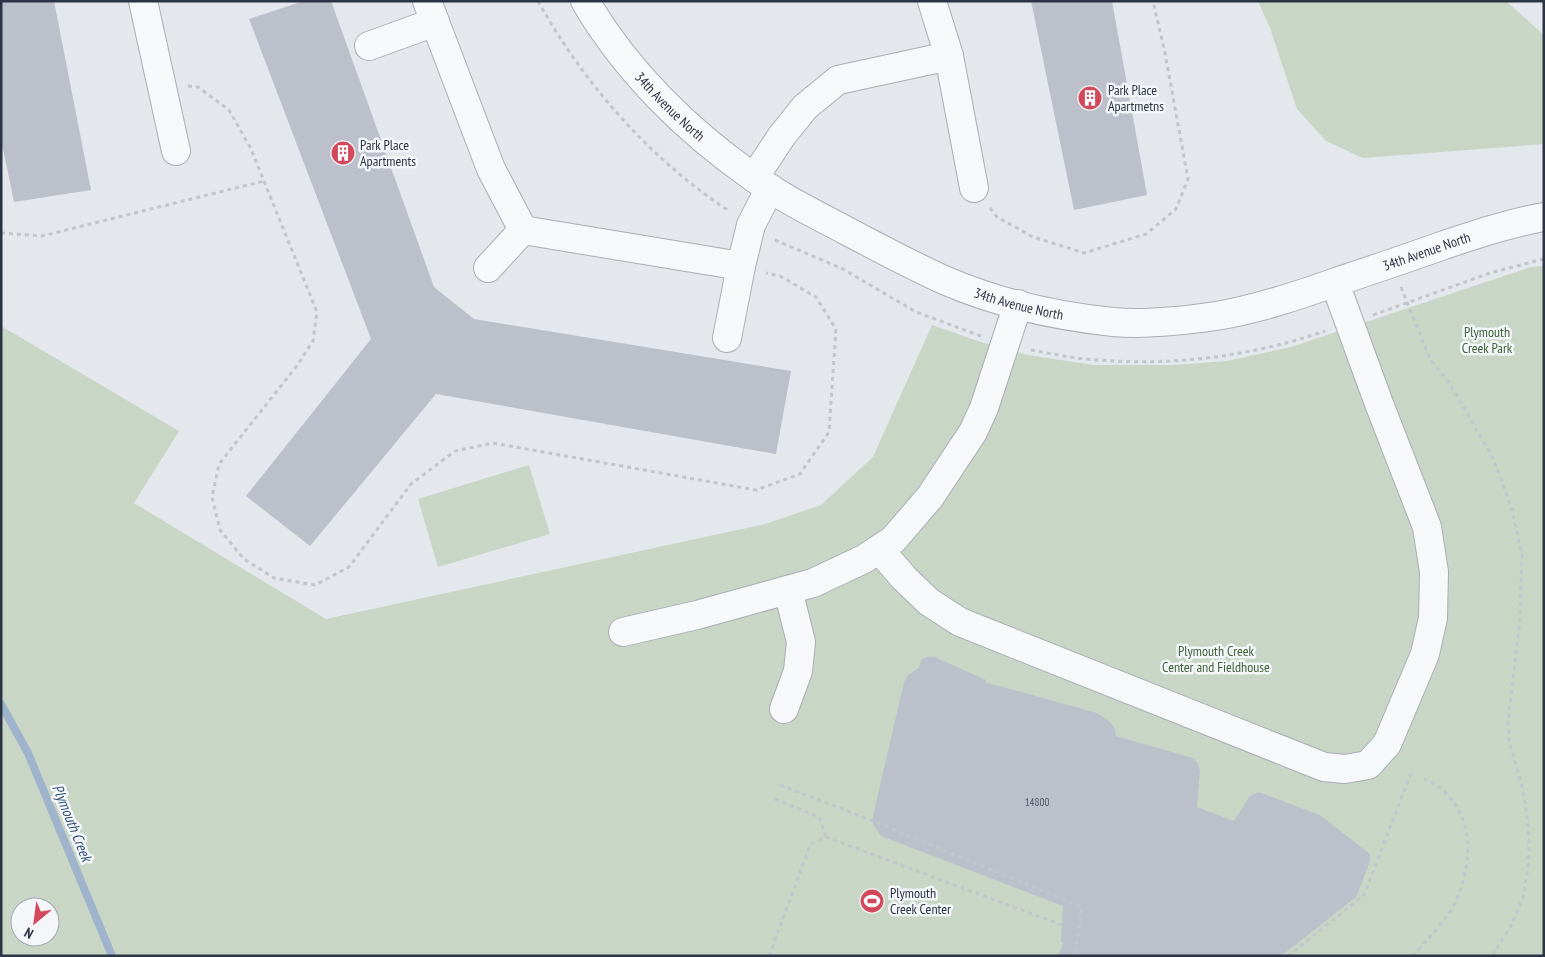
<svg xmlns="http://www.w3.org/2000/svg" width="1545" height="957" viewBox="0 0 1545 957" font-family="'PT Sans Narrow',sans-serif">
  <rect width="100%" height="100%" fill="#e4e7ec"/>
  <path fill="#c9d6c5" fill-rule="evenodd" d="M1258,1H1506L1544,35V144L1363,158L1326,141L1297,109L1270,28Z
    M1544,266V956H1V326L179,431L134,503L326,619L765,524L821,505L873,457L932,325L981,342L1028,355L1094,365H1175L1227,361L1291,347L1531,267ZM20,907H50V937H20Z
    M529,465L550,534L438,567L418,499Z"/>
  <g fill="none" stroke-linecap="round" stroke-linejoin="round">
    <path stroke="#9fb4cc" stroke-width="8" d="M1,704L28,753L112,956"/>
  </g>
  <path fill="#bbc0ca" d="M1,1H54L91,190L14,202L1,139Z
    M304,1H331L434,287L474,319L791,371L776,454L436,394L310,546L246,496L371,339L249,19Z
    M1031,1H1112L1147,195L1074,210Z
    M927,657H935L986,680L985,682L1097,713L1110,722L1115,729L1116,736L1193,758L1197,762L1200,770L1197,807L1234,821L1250,796L1259,792L1320,815L1370,854V862L1356,897L1281,956H1058L1063,943L1061,942L1063,906L881,836L873,824V816L904,682L908,675L919,668L921,660Z"/>
  <g fill="none" stroke-linecap="round" stroke-linejoin="round">
    <defs>
      <g id="minor">
        <path d="M143,1L176,151"/>
        <path d="M427,1L491,169L523,230L741,266L751,225L770,188"/>
        <path id="s1" d="M585,1C626,71 687,131 753,177C782,198 815,214 847,231C879,248 911,265 944,280C997,303 1056,316 1113,322C1147,325 1182,321 1216,316C1258,309 1297,296 1336,282C1372,270 1408,258 1444,245C1477,234 1510,223 1544,217"/>
        <path d="M932,1L949,56"/>
        <path d="M369,46L435,22"/>
        <path d="M754,178L781,137L805,107L838,80L949,56L974,188"/>
        <path d="M488,268L523,230"/>
        <path d="M727,338L741,266"/>
        <path d="M879,549L904,578L929,602L960,622L1324,767L1345,769L1368,765L1387,744L1425,654L1433,618L1434,572L1427,527L1378,401L1335,283"/>
        <path d="M623,632L697,615L813,583L864,559L893,540L930,497L973,432L984,408L1018,304"/>
        <path d="M784,709L798,671L801,642L788,590"/>
      </g>
    </defs>
    <use href="#minor" stroke="#a9aeb7" stroke-width="30"/>
    <path stroke="#c2c5cb" stroke-width="3" stroke-dasharray="4 4" stroke-linecap="butt" d="M538,1C584,84 650,159 729,211
      M188,86L198,87L229,110L251,149L317,312L313,341L296,367L219,464L212,497L220,530L244,559L274,578L315,585L349,567L411,484L455,451L493,443L756,490L800,474L829,432L836,329L816,297L780,276L766,273
      M990,208L997,217L1033,237L1084,253L1146,234L1176,209L1188,179L1165,53L1153,1
      M1,233L42,236L264,181
      M775,240L843,269L916,312L981,336
      M1401,287L1430,359L1450,384L1493,458L1512,509L1522,556L1520,619L1508,721L1509,741L1523,790L1526,809L1529,838L1528,867L1523,898L1511,926L1492,956
      M1373,315L1490,273L1544,259
      M1031,350C1053,354 1076,359 1099,360C1175,366 1253,356 1325,331
      M780,785L873,821L1082,907L1075,956
      M775,799L819,817L826,837
      M769,956L810,845L826,837L1062,925
      M1288,956L1364,895L1411,773
      M1413,956C1426,941 1448,919 1456,901C1476,854 1474,800 1421,777"/>
    <use href="#minor" stroke="#f7f8fa" stroke-width="28"/>
  </g>
  <defs>
    <symbol id="building-disc" viewBox="-11 -11 22 22"><circle r="9.5" fill="#d1495b" stroke="#f4f6f9"/><path d="M-4-6H4V6H1V3H-1V6H-4ZM-2.5-4.3h1.7v1.8h-1.7ZM.8-4.3h1.7v1.8H.8ZM-2.5-1h1.7V.8h-1.7ZM.8-1h1.7V.8H.8Z" fill="#fff"/></symbol>
    <symbol id="stadium-disc" viewBox="-11 -11 22 22"><circle r="9.5" fill="#d1495b" stroke="#f4f6f9"/><path d="M0-5a6.5 5 0 1 0 0 10a6.5 5 0 1 0 0-10ZM-3.5-1.8h7v3.6h-7Z" fill="#fff"/></symbol>
  </defs>
  <g fill-rule="evenodd">
    <use href="#building-disc" x="1076" y="84" width="28" height="28"/>
    <use href="#building-disc" x="329" y="139" width="28" height="28"/>
    <use href="#stadium-disc" x="858" y="887" width="28" height="28"/>
  </g>
  <g text-anchor="middle" stroke-width="5" stroke-linejoin="round" paint-order="stroke">
    <g font-size="11" fill="#4f5766">
      <text x="1037" y="806">14800</text>
    </g>
    <g font-size="14" fill="#2b3445" stroke="#f4f6f9" text-anchor="start">
      <text x="1108" y="95">Park Place<tspan x="1108" dy="16">Apartmetns</tspan></text>
      <text x="360" y="150">Park Place<tspan x="360" dy="16">Apartments</tspan></text>
      <text x="890" y="898">Plymouth<tspan x="890" dy="16">Creek Center</tspan></text>
    </g>
    <g font-size="14" fill="#2b3445" stroke="#f4f6f9">
      <text dy="5" stroke="none"><textPath href="#s1" startOffset="136">34th Avenue North</textPath></text>
      <text dy="5" stroke="none"><textPath href="#s1" startOffset="961">34th Avenue North</textPath></text>
      <text dy="5" stroke="none"><textPath href="#s1" startOffset="541">34th Avenue North</textPath></text>
    </g>
    <g font-size="14" fill="#3f6138" stroke="#f4f6f9">
      <text x="1487" y="337">Plymouth<tspan x="1487" dy="16">Creek Park</tspan></text>
      <text x="1216" y="656">Plymouth Creek<tspan x="1216" dy="16">Center and Fieldhouse</tspan></text>
    </g>
    <g font-size="15" font-style="italic" fill="#34527a" stroke="#f4f6f9">
      <text transform="translate(72 823) rotate(68)" y="5">Plymouth Creek</text>
    </g>
  </g>
  <rect width="1545" height="957" fill="none" stroke="#2b3445" stroke-width="5"/>
  <g transform="translate(35 922) rotate(209)"><circle r="24" fill="#f4f6f9" stroke="#a4a8b1"/>
  <path d="M0-4L9 19L0 12L-9 19Z" fill="#d1495b"/>
  <text y="-8" font-size="14" font-weight="bold" text-anchor="middle" fill="#2b3445">N</text>
  </g>
</svg>
